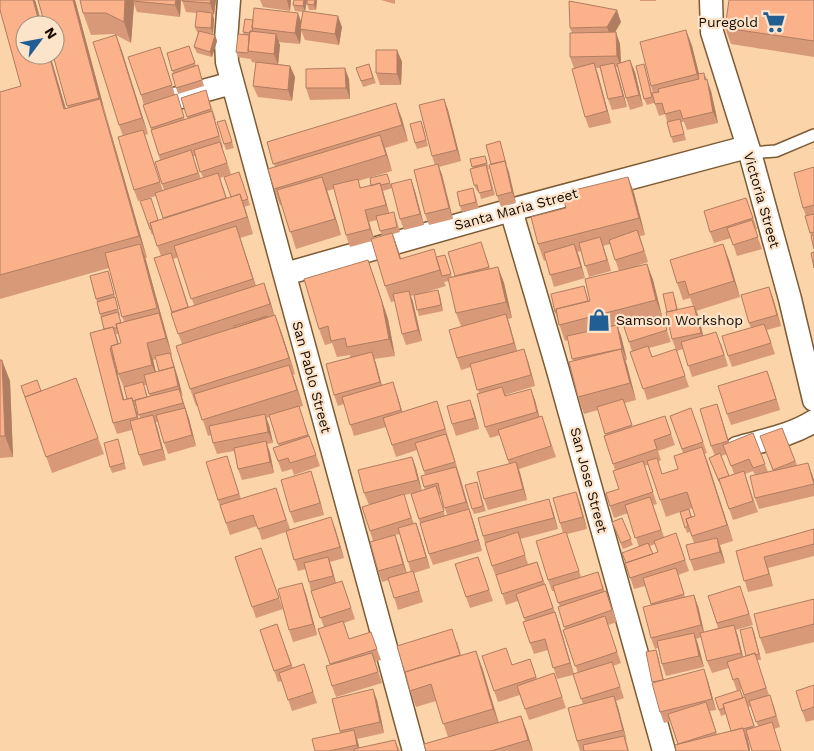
<svg xmlns="http://www.w3.org/2000/svg" width="814" height="751" viewBox="0 0 814 751" font-family="'Work Sans',sans-serif">
  <rect width="100%" height="100%" fill="#fbd4aa"/>
  <g fill="none" stroke-linecap="round" stroke-linejoin="round">
    <defs>
      <path id="service" d="M750,153L776,151L814,135"/>
      <path id="minor" d="M229,0L226,40L227,62L414,751
        M711,0L712,32L750,153L790,299L814,400
        M163,102L232,83
        M511,210L557,367L664,751
        M285,274L511,210L747,147
        M737,448C764,440 790,436 814,421"/>
    </defs>
    <use href="#service" stroke="#7d5b34" stroke-width="14"/>
    <use href="#minor" stroke="#7d5b34" stroke-width="25"/>
    <use href="#service" stroke="#fff" stroke-width="11"/>
    <use href="#minor" stroke="#fff" stroke-width="22"/>
  </g>
  <path fill="#d89978" fill-rule="evenodd" d="M0,0H35L42,25H25V55H50L66,109L68,108L53,55H55V25H45L38,0H75L105,112L147,258H145L165,329L172,355H171L178,378L182,397L189,419L196,446L168,454L164,443L158,422H155L166,460L143,466L139,455L132,430L117,434L113,423L90,333L104,329L90,276L108,271L120,315H119L121,322H124L109,268L0,299V92L21,86L0,10ZM116,334H118L121,343L119,344ZM156,359L159,371L156,372L153,360ZM114,360H115L118,374L125,390L127,399L124,400ZM144,385H146L150,396L148,397ZM136,406L140,418L138,419L135,407Z
    M80,0H181L180,17L137,12L134,4L131,43L116,35L148,134L145,135L163,191L164,190L155,162L160,160L141,95L164,58L175,95L177,94L185,120L188,119L181,98L206,90L216,120H215L223,147H222L231,174L220,178L227,198L230,197L239,172L250,205L244,207L253,234L240,238L256,286L264,283L274,315H275L281,331L295,374L293,375L303,406L299,407L320,466L294,475L292,469L282,472L273,448L279,446L270,417L266,418L269,425L273,443L267,444L270,453L274,473L242,480L238,469L234,451L217,454L213,443L211,435L208,436L198,405L196,406L190,389L182,344L171,313L161,256L153,234L152,235L140,201L158,220L163,219L156,196L138,201L134,190L123,136L119,125L115,35L114,34L91,35L83,13ZM193,156H195L203,178L201,179ZM178,257L194,305L189,307L173,259Z
    M182,0H216L214,15L213,14L214,19L213,34L208,33L215,35L217,41L212,57L197,53L194,47L198,33L197,32L195,27L197,13L186,12Z
    M257,0H291L290,11L263,7L260,0Z
    M294,0H307L305,11L342,27L339,45L305,40L301,30L300,44L278,42L280,45L278,64L290,66L295,77L292,101L258,97L253,86L256,63L252,62L250,58V59L238,57L236,52L244,35L243,32L253,20L301,23L303,12L295,11L293,5Z
    M317,0L316,10H309L307,4Z
    M381,0H395V4Z
    M640,0H656V1H640Z
    M814,0V57L731,44L725,28Z
    M621,22L615,32L620,44L621,63L635,72L643,106L630,110L626,98L618,67H616L627,107L612,110L608,99L600,68H596L611,123L589,128L585,117L574,68L570,57L572,33L570,28Z
    M686,30L692,46L699,74L706,80L707,79L711,91L718,123L687,130L684,122H681L686,140L673,143L665,114L659,116L654,101V103L647,105L644,99V64L652,93H653L651,86Z
    M189,46L196,66L198,65L204,86L178,94L172,74L173,73L167,53Z
    M397,50L402,62L401,85H380L376,73Z
    M369,64L376,83L363,87L356,68Z
    M349,79L350,99L310,100L306,88Z
    M444,99L448,110L461,161L439,167L442,175L453,219L429,225L425,214L435,165L432,156Z
    M396,103L408,141L385,148L392,171L358,181L361,188L371,186L387,174L392,188L383,191L389,213L396,218L400,232L393,234L401,259L434,249L436,257L447,260L452,277L455,276L485,253L490,269L498,267L504,283L512,318L508,319L517,351L528,361L535,386L505,395L535,400L539,417L542,416L556,457L519,469L527,500L488,510L484,499L509,464L500,435L490,438L485,427L479,393L471,367L461,370L457,358L461,326L456,313L449,281L444,282L446,286L416,295L438,290L443,311L419,316L414,295L411,296L413,302L422,341L406,345L402,334L395,301L391,302L385,286L372,241L350,247L346,235L334,189L327,191L341,235L296,249L282,205H280L274,189L275,167L267,142ZM377,220L382,236L374,238L369,222Z
    M225,120L234,148L226,150L217,122Z
    M423,126L428,146L417,149L415,143Z
    M500,141L516,203L501,207L497,196L491,164Z
    M470,159L487,162L489,169H488L495,195L481,199L479,191H477L474,185L473,168Z
    M814,167V249L806,216L803,208Z
    M628,177L634,193L645,235L640,236L648,262L636,266L647,264L653,280L662,316L671,342L649,348L652,357L676,350L672,339L667,312L675,298L678,310L693,306L690,298L683,300L677,283L723,244L729,260L740,297L696,311L703,336L721,343L728,366L692,377L683,349L677,351L689,387L647,400L629,342L643,321L618,328L621,336L627,360L625,361L636,400L625,403L632,426L665,416L675,445L658,451L661,460L658,462L662,474L678,469L683,453L670,416L691,408L707,453L704,454L733,541L720,545L725,563L694,571L690,560L694,543L690,532L687,533L680,512L666,517L648,465L644,466L657,504L653,505L664,537L680,544L689,571L678,575L685,597L698,606L704,632L718,628L708,596L744,597L753,625L736,630L743,657L746,656L754,632L761,660H757L769,695L774,706L780,727L774,729L776,733L747,741L750,751L678,744L670,721L664,723L660,712L646,652L656,650L658,656L663,680L708,681L716,710L710,711L717,734L731,731L726,714L721,716L715,698L737,691L729,668L712,673L707,661L702,637L696,639L704,667L666,676L662,664L658,648L655,649L651,638V605L645,586L634,589L625,563L639,547L628,513L614,518L610,506L619,489L615,470L604,436L606,435L598,410L584,414L578,397L573,361L568,340L565,341L555,312L584,286L589,301H590L619,271L610,244L603,246L611,271L589,277L581,251L577,252L585,278L554,287L546,260L544,261L538,244L566,208ZM693,508L695,516L692,517L689,509ZM655,544L658,552L653,554L650,546ZM742,689L744,698H743L740,690ZM751,706L758,726L755,727L748,707Z
    M411,179L415,191L424,225L404,230L400,219Z
    M475,194L479,208L462,212L460,206Z
    M746,198L757,229L755,230L762,249L737,256L731,238L714,243L710,232Z
    M374,276L388,319L395,356L374,359L382,386L397,394L402,412L441,413L482,551L433,565L429,554L420,523L411,494L419,492L404,495L414,524L416,523L420,534L430,568L414,573L423,602L398,610L389,580L382,582L378,571L373,541L370,531L369,505L364,493L412,457L416,468L422,491L425,490L421,476L425,475L417,450L396,457L386,427L354,436L344,404L338,406L334,395L350,357V355L337,357L332,343L325,345L319,329ZM439,495H441L447,515L445,516ZM400,534L411,572L407,573L395,535Z
    M769,287L773,298L781,326L767,330L775,354L732,367L728,356L751,328L749,323Z
    M0,360L10,381L13,457L0,458Z
    M76,378L104,454L52,473L21,386L41,391Z
    M771,382L780,410L731,425L727,414Z
    M474,411L479,429L456,436L452,424Z
    M721,416L729,443L753,433L768,472L773,471L760,436L782,428L797,465L812,474L814,480V496L759,509L755,498V475L753,471L745,474L758,512L733,520L721,487L709,458L715,456L711,446ZM727,454L734,474L729,476L721,456Z
    M120,445L126,469L112,473L110,467Z
    M227,456L241,499L276,488L290,529L335,528L344,558L330,562L336,583L342,581L355,619L344,623L349,639L375,643L381,660L375,662L382,683L336,697L332,686L331,665L318,629L324,627L311,591L306,569L298,571L286,532L262,540L257,526L230,535L218,500Z
    M477,482L486,511L474,514L472,509Z
    M315,483L324,515L294,523L290,512Z
    M549,499L553,511L558,529L520,539L528,564L537,562L559,623L574,674L578,673L563,630H565L558,607H560L554,591H552L548,580L563,533L560,523L580,503L587,529L567,534L581,577L598,572L605,592L606,591L617,622L608,625L621,663L613,666L624,698L616,701L629,751H580L577,741L583,704L573,675L557,679L548,650L534,654L530,643L525,621L518,601L506,605L497,577H496L492,566L483,536Z
    M622,518L633,545L623,549L612,522Z
    M814,529V556L768,568L773,586L748,592L736,551Z
    M261,548L283,609L256,618L235,557Z
    M478,557L493,601L470,608L466,597Z
    M306,594L317,635L293,642L289,630Z
    M814,599V642L766,654L760,638Z
    M277,624L293,668L304,664L317,703L292,711L282,681L278,682L260,630Z
    M457,641L461,655L482,667L499,723L521,716L527,732L533,751H426L448,737L436,701L416,707L410,691Z
    M482,656L512,665L530,659L537,679L554,673L566,708L529,720L520,695L498,702Z
    M814,685V720L806,722L802,711Z
    M332,699L377,700L384,733L357,739L359,748L395,740L400,751H315L340,733Z"/>
  <path fill="#b07d61" d="M33,0H35L42,25H40Z
    M73,0H75L105,112L147,258L139,236L103,106L99,98Z
    M125,0H134L133,1L134,4L131,43L124,22Z
    M176,0H181L180,17L175,5Z
    M211,0H216L214,15L210,3Z
    M287,0H291L290,11Z
    M304,0H307L305,12L303,6Z
    M315,0H317L316,10L314,5Z
    M617,10L621,22L611,39L607,27Z
    M212,13L214,19L213,34L211,28Z
    M298,13L302,24L300,44L295,33Z
    M338,16L342,27L339,45L335,34Z
    M686,30L692,46L703,90L697,74Z
    M616,32L620,44L621,67L617,56Z
    M276,34L280,45L278,65L274,54Z
    M116,35L122,51L148,134L142,118Z
    M215,35L217,41L212,57L210,52Z
    M397,50L402,62L401,85L397,74Z
    M49,55H50L72,130L64,109Z
    M630,60L635,72L643,106L639,95Z
    M594,63L598,74L611,123L607,111Z
    M614,63L618,74L627,107L623,96Z
    M290,66L295,77L292,101L288,90Z
    M345,68L349,79L350,99L346,88Z
    M704,73L711,91L718,123L713,112Z
    M444,99L448,110L461,161L457,150Z
    M396,103L402,119L408,141L402,125Z
    M380,135L386,151L392,171L386,155Z
    M505,161L509,172L516,203L512,192Z
    M438,164L442,175L453,219L449,208Z
    M322,177L328,193L341,235L335,219Z
    M628,177L634,193L645,235L639,218Z
    M411,179L415,191L424,225L420,214Z
    M380,183L384,195L390,216L386,205Z
    M240,194L246,211L253,234L247,217Z
    M365,210L369,222L374,240L370,229Z
    M236,226L242,243L259,296L253,279Z
    M392,233L398,249L406,276L400,259Z
    M600,237L604,248L611,271L607,260Z
    M140,244L146,260L172,355L166,338Z
    M574,244L579,256L585,278L581,267Z
    M723,244L729,260L740,297L734,281Z
    M368,260L388,319L395,356L389,339Z
    M647,264L653,280L662,316L656,300Z
    M498,267L504,283L512,318L506,302Z
    M264,283L270,300L276,321L270,304Z
    M769,287L773,298L781,326L777,315Z
    M438,290L440,296L443,311L441,305Z
    M409,291L413,302L422,341L418,330Z
    M694,306L699,317L705,344L701,333Z
    M506,314L510,326L518,355L514,343Z
    M275,315L281,331L295,374L289,358Z
    M617,325L621,336L627,360L622,349Z
    M147,343L153,360L158,381L152,365Z
    M110,348L114,360L127,411L123,400Z
    M524,349L528,361L535,386L531,375Z
    M621,349L627,365L636,400L630,383Z
    M372,352L376,363L384,394L380,382Z
    M170,353L178,378L183,397L178,386Z
    M2,360L10,381L13,457L5,436Z
    M289,365L295,381L303,406L297,390Z
    M767,371L771,382L780,410L776,399Z
    M393,382L397,394L405,421L401,410Z
    M179,389L189,419L196,446L192,435Z
    M531,389L535,400L541,423L537,412Z
    M132,398L136,409L141,428L137,417Z
    M470,400L474,411L479,429L475,418Z
    M717,404L721,416L732,452L728,441Z
    M265,414L269,425L273,443L268,432Z
    M153,415L157,426L166,460L162,449Z
    M266,441L270,453L274,473L270,462Z
    M702,447L708,463L733,541L727,525Z
    M412,457L416,468L422,491L418,480Z
    M516,462L520,473L527,500L523,489Z
    M808,463L812,474L814,480V485Z
    M456,467L460,478L470,513L466,502Z
    M311,471L315,483L324,515L320,503Z
    M576,492L580,503L587,529L583,517Z
    M549,499L553,511L558,529L554,518Z
    M469,509L473,520L482,551L478,540Z
    M331,517L335,528L344,558L340,547Z
    M416,523L420,534L430,568L426,557Z
    M395,535L399,546L407,575L403,564Z
    M717,538L721,549L725,563L720,552Z
    M328,557L332,568L337,588L333,576Z
    M764,557L768,568L773,586L769,574Z
    M302,583L306,594L317,635L313,624Z
    M694,595L698,606L705,636L701,625Z
    M555,612L559,623L574,675L570,663Z
    M734,625L738,636L745,665L741,653Z
    M752,627L754,632L761,660L759,654Z
    M694,633L698,644L704,667L699,656Z
    M656,650L658,656L665,685L663,680Z
    M476,651L482,667L499,725L493,709Z
    M704,669L708,681L716,710L712,699Z
    M373,689L377,700L384,733L380,722Z
    M614,696L618,707L627,741L623,730Z
    M521,716L527,732L533,751L528,740Z
    M743,728L749,744L750,751H749Z
    M354,730L358,742L360,751H359L357,745Z"/>
  <path fill="#fbb28b" stroke="#b07d61" d="M0,0H33L40,25H25V55H49L64,109L100,99L139,236L0,275V92L21,86L0,10Z
    M38,0H73L99,98L67,106L53,55H55V25H45Z
    M80,0H125L124,22L106,13H83Z
    M133,0H176L175,5L133,1Z
    M182,0H211L210,3L182,1Z
    M294,0H304L303,6L293,5Z
    M307,0H315L314,5L307,4Z
    M729,0H814V41L725,28Z
    M569,1L617,10L607,27L570,28Z
    M254,8L298,13L295,33L252,28Z
    M197,11L212,13L211,28L195,27Z
    M303,11L338,16L335,34L300,29Z
    M245,19L253,20L252,28L253,31H250V33L243,32Z
    M686,30L697,74L651,86L640,42Z
    M199,31L215,35L210,52L194,47Z
    M250,31L276,34L274,54L248,51Z
    M616,32L617,56L570,57V33Z
    M238,34L249,35L248,53L236,52Z
    M116,35L142,118L119,125L93,42Z
    M189,46L195,63L172,71L167,53Z
    M160,47L172,85L141,95L128,57Z
    M376,50H397V74L376,73Z
    M630,60L639,95L626,98L617,64Z
    M256,62L290,66L288,90L253,86Z
    M594,63L607,111L585,117L572,69Z
    M614,63L623,96L608,99L600,66Z
    M369,64L373,78L361,81L356,68Z
    M644,64L652,97L644,99L636,66Z
    M198,65L202,80L176,88L172,74Z
    M345,68L346,88H306V69Z
    M704,73L705,80L707,79L713,112L683,119L680,110L665,114L662,103L655,104L652,93L659,92L658,89L699,79L698,74Z
    M206,90L211,109L187,117L181,98Z
    M177,94L184,117L151,128L143,105Z
    M444,99L457,150L432,156L419,105Z
    M396,103L402,125L273,164L267,142Z
    M212,111L219,136L159,155L151,130Z
    M680,119L684,134L671,137L667,122Z
    M225,120L232,142L224,144L217,122Z
    M421,121L426,140L415,143L410,124Z
    M143,130L160,182L134,190L118,137Z
    M380,135L386,155L274,189L268,169Z
    M500,141L506,164L505,161L491,164L486,145Z
    M220,142L227,163L200,172L194,150Z
    M191,150L198,173L162,184L155,162Z
    M485,156L487,163L472,167L470,159Z
    M505,161L512,192L497,196L489,165Z
    M438,164L449,208L425,214L414,170Z
    M486,165L492,190L479,193L477,185H474L470,169Z
    M814,167V205L803,208L794,173Z
    M239,172L248,199L242,201L240,194L231,197L224,177Z
    M218,173L226,198L163,218L155,193Z
    M387,174L390,183L381,185L380,183L371,186L370,178Z
    M322,177L335,219L290,232L277,190Z
    M628,177L639,218L538,244L531,217L566,208L562,193Z
    M358,179L360,188L380,183L386,205L365,210L370,229L346,235L333,185Z
    M411,179L420,214L400,219L391,184Z
    M473,188L476,202L460,206L457,192Z
    M240,194L247,217L157,246L150,223Z
    M151,198L158,220L150,223L152,229H150L140,201Z
    M746,198L753,218L710,232L704,211Z
    M394,212L397,227L380,231L376,216Z
    M814,214V232L810,233L805,216Z
    M752,220L758,237L733,245L727,228Z
    M236,226L253,279L191,299L174,246Z
    M637,230L644,251L615,260L609,240Z
    M392,233L400,259L434,249L440,270L385,286L371,239Z
    M814,235V249L811,236Z
    M600,237L607,260L585,266L579,243Z
    M481,242L489,267L455,276L448,252Z
    M140,244L157,308L122,317L105,253Z
    M574,244L581,267L550,275L544,253Z
    M723,244L734,281L689,295L685,281L677,283L670,260Z
    M814,252V268L811,253Z
    M171,253L188,307L172,312L154,258Z
    M445,255L451,274L442,276L436,257Z
    M368,260L382,302L389,339L347,347L345,338L331,341L328,326L319,329L304,279Z
    M647,264L656,300L559,325L556,309L590,301L585,279Z
    M498,267L506,302L456,313L448,278Z
    M108,271L114,294L96,299L90,276Z
    M264,283L270,304L178,334L171,313Z
    M584,286L588,301L556,309V312H555L551,294Z
    M769,287L777,315L749,323L741,295Z
    M438,290L441,305L417,310L414,295Z
    M409,291L418,330L402,334L393,294Z
    M673,292L677,310L667,312L663,294Z
    M115,297L118,309L100,314L97,302Z
    M694,306L701,333L672,339L666,312Z
    M118,312L121,323L116,324L117,328H114L113,327L104,329L101,317Z
    M159,313L166,338L147,343L152,365L118,374L111,346L121,343L116,324Z
    M506,314L514,343L457,358L449,330Z
    M275,315L289,358L190,389L176,346Z
    M267,316V317L234,328V326Z
    M662,316L667,330L629,342L624,327Z
    M764,324L771,343L728,356L722,336Z
    M617,325L622,349H621L572,359L567,336Z
    M113,327L118,344L111,346L112,348H110L123,400L132,398L137,417L113,423L90,333Z
    M716,332L724,355L688,366L681,342Z
    M648,346L652,357L676,349L685,376L643,389L630,352Z
    M524,349L531,375L477,390L470,364Z
    M621,349L630,383L578,397L569,362Z
    M372,352L380,382L334,395L326,364Z
    M170,353L174,367L159,371L155,356Z
    M0,360H2L5,436H0Z
    M289,365L297,390L202,420L194,394Z
    M174,367L178,386L149,394L144,375Z
    M767,371L776,399L727,414L718,386Z
    M76,378L98,438L46,457L25,397Z
    M37,380L41,391L25,397L21,386Z
    M143,382L147,397L133,401L132,398L127,399L124,387Z
    M393,382L401,410L350,425L342,397Z
    M502,387L505,396L531,389L537,412L485,427L477,394Z
    M179,389L183,403L138,415L135,400Z
    M623,399L632,425L605,434L597,407Z
    M470,400L475,418L452,424L447,406Z
    M437,401L445,429L392,445L383,418Z
    M717,404L728,441L711,446L700,409Z
    M299,406L308,435L278,444L269,415Z
    M185,408L192,435L164,443L156,415Z
    M691,408L703,442L682,449L670,416Z
    M265,414L268,432L213,443L209,426Z
    M153,415L162,449L139,455L130,421Z
    M542,416L551,446L508,460L498,430Z
    M665,416L671,434L654,440L657,449L613,464L604,436Z
    M782,428L795,461L773,470L760,436Z
    M753,433L765,464L753,468L749,459L731,466L723,445Z
    M446,434L455,462L424,471L415,443Z
    M309,436L316,455L290,463L288,458L278,461L273,448Z
    M118,439L124,463L110,467L104,443Z
    M266,441L270,462L238,469L234,448Z
    M702,447L727,525L692,536L686,519L695,516L687,492L660,500L647,461L657,458L662,474L678,469L674,456Z
    M720,453L729,476L719,479V481L709,458Z
    M227,456L239,494L218,500L206,462Z
    M412,457L418,480L364,493L358,470Z
    M643,461L653,492L610,506L606,493L619,489L613,471Z
    M516,462L523,489L484,499L477,472Z
    M808,463L814,484L755,498L750,476Z
    M456,467L466,502L444,508L438,483L424,487L421,476Z
    M311,471L320,503L290,512L281,480Z
    M744,471L753,501L729,509L719,479Z
    M477,482L483,506L472,509L465,485Z
    M436,486L444,511L419,519L411,494Z
    M276,488L286,520L258,529L253,515L226,523L220,505Z
    M576,492L583,517L560,523L553,498Z
    M404,494L411,518L370,531L362,507Z
    M650,497L661,530L635,538L625,505Z
    M549,499L554,518L483,536L478,518Z
    M469,509L478,540L429,554L420,523Z
    M689,509L691,517L686,519L688,526L685,528L680,512Z
    M331,517L340,547L294,560L286,531Z
    M622,518L631,539L621,543L612,522Z
    M416,523L426,557L408,562L398,528Z
    M814,529V544L764,557L769,574L744,581L736,551Z
    M518,532L525,555L492,566L485,543Z
    M566,532L579,571L548,580L536,541Z
    M676,533L685,560L630,578L625,563L658,552L654,541Z
    M395,535L403,564L378,571L370,542Z
    M717,538L720,552L690,560L686,545Z
    M648,543L653,554L626,563L622,553Z
    M261,548L279,598L252,607L235,557Z
    M328,557L333,576L309,582L304,563Z
    M478,557L489,590L466,597L455,564Z
    M537,562L543,581L502,594L496,575Z
    M676,568L684,594L651,604L643,578Z
    M413,571L419,591L394,598L388,578Z
    M598,572L603,589L558,603L553,586Z
    M342,581L351,608L320,618L311,591Z
    M302,583L313,624L289,630L278,589Z
    M545,584L553,608L524,618L516,594Z
    M740,586L749,614L717,623L708,596Z
    M606,591L612,610L564,627L558,607Z
    M694,595L701,625L651,638L643,607Z
    M814,599V624L760,638L754,614Z
    M555,612L570,663L553,668L545,639L530,643L523,622Z
    M605,616L617,652L575,666L563,630Z
    M343,621L349,639L371,632L377,649L330,664L318,629Z
    M277,624L291,665L274,671L260,630Z
    M734,625L741,653L707,661L700,633Z
    M752,627L759,654L755,655V653L746,656L740,630Z
    M452,629L460,655L405,672V673L397,646Z
    M694,633L699,656L662,664L657,641Z
    M506,648L512,665L530,659L536,677L494,691L482,656Z
    M656,650L663,680L652,682L646,652Z
    M476,651L493,709L443,724L431,684L410,691L405,672Z
    M372,653L378,672L332,686L326,666Z
    M755,653L766,688L744,695L738,678L733,680L727,662Z
    M612,662L620,687L581,699L573,674Z
    M304,664L313,692L288,700L279,673Z
    M704,669L712,699L660,712L652,683Z
    M554,673L562,697L525,709L517,686Z
    M814,685V707L802,711L796,691Z
    M373,689L380,722L340,731L332,699Z
    M740,690L743,698L723,704L724,708L719,710L715,698Z
    M770,695L776,716L756,722L749,701Z
    M614,696L623,730L577,741L568,708Z
    M745,697L754,726L743,729V728L731,731L723,704Z
    M706,702L716,732L678,744L668,714Z
    M521,716L528,740L491,751H426L424,744Z
    M772,722L781,751H752L746,730Z
    M743,728L749,751H676L675,745Z
    M354,730L357,745L329,751H315L312,739Z
    M624,736L628,751H584L583,745Z
    M395,740L398,751H354V749Z"/>
  <defs>
    <symbol id="supermarket-bare" viewBox="-9 -9 18 18"><path d="M-6-5.5h2.5l.6 2H6L4.5 2H-2.5L-4.4-4H-6ZM-1.5 3.2a1.3 1.3 0 1 0 .1 0ZM3 3.2a1.3 1.3 0 1 0 .1 0Z" fill="#205e94" stroke="#fce4cb" stroke-width="2.5" paint-order="stroke"/></symbol>
    <symbol id="shop-bare" viewBox="-9 -9 18 18"><path d="M-5-2.5h2.3a2.7 3.5 0 0 1 5.4 0H5L5.5 6h-11ZM-1.5-2.5h3a1.5 2.3 0 0 0-3 0Z" fill="#205e94" stroke="#fce4cb" stroke-width="2.5" paint-order="stroke"/></symbol>
  </defs>
  <g fill-rule="evenodd">
    <use href="#supermarket-bare" x="758" y="6" width="32" height="32"/>
    <use href="#shop-bare" x="583" y="304" width="32" height="32"/>
  </g>
  <g text-anchor="middle" stroke-width="4.5" stroke-linejoin="round" paint-order="stroke">
    <g font-size="14" fill="#170b00" stroke="#fce4cb" text-anchor="end">
      <text x="758" y="27">Puregold</text>
      <text x="616" y="325" text-anchor="start">Samson Workshop</text>
    </g>
    <g font-size="14" fill="#170b00" stroke="#fce4cb">
      <text transform="translate(762 200) rotate(74)" y="5">Victoria Street</text>
      <text transform="translate(516 209) rotate(-15)" y="5">Santa Maria Street</text>
      <text transform="translate(312 377) rotate(75)" y="5">San Pablo Street</text>
      <text transform="translate(589 480) rotate(75)" y="5">San Jose Street</text>
    </g>
  </g>
  <g transform="translate(40 40) rotate(58)"><circle r="24" fill="#fce4cb" stroke="#a08d7a"/>
  <path d="M0-4L9 19L0 12L-9 19Z" fill="#205e94"/>
  <text y="-8" font-size="14" font-weight="bold" text-anchor="middle" fill="#170b00">N</text>
  </g>
</svg>
